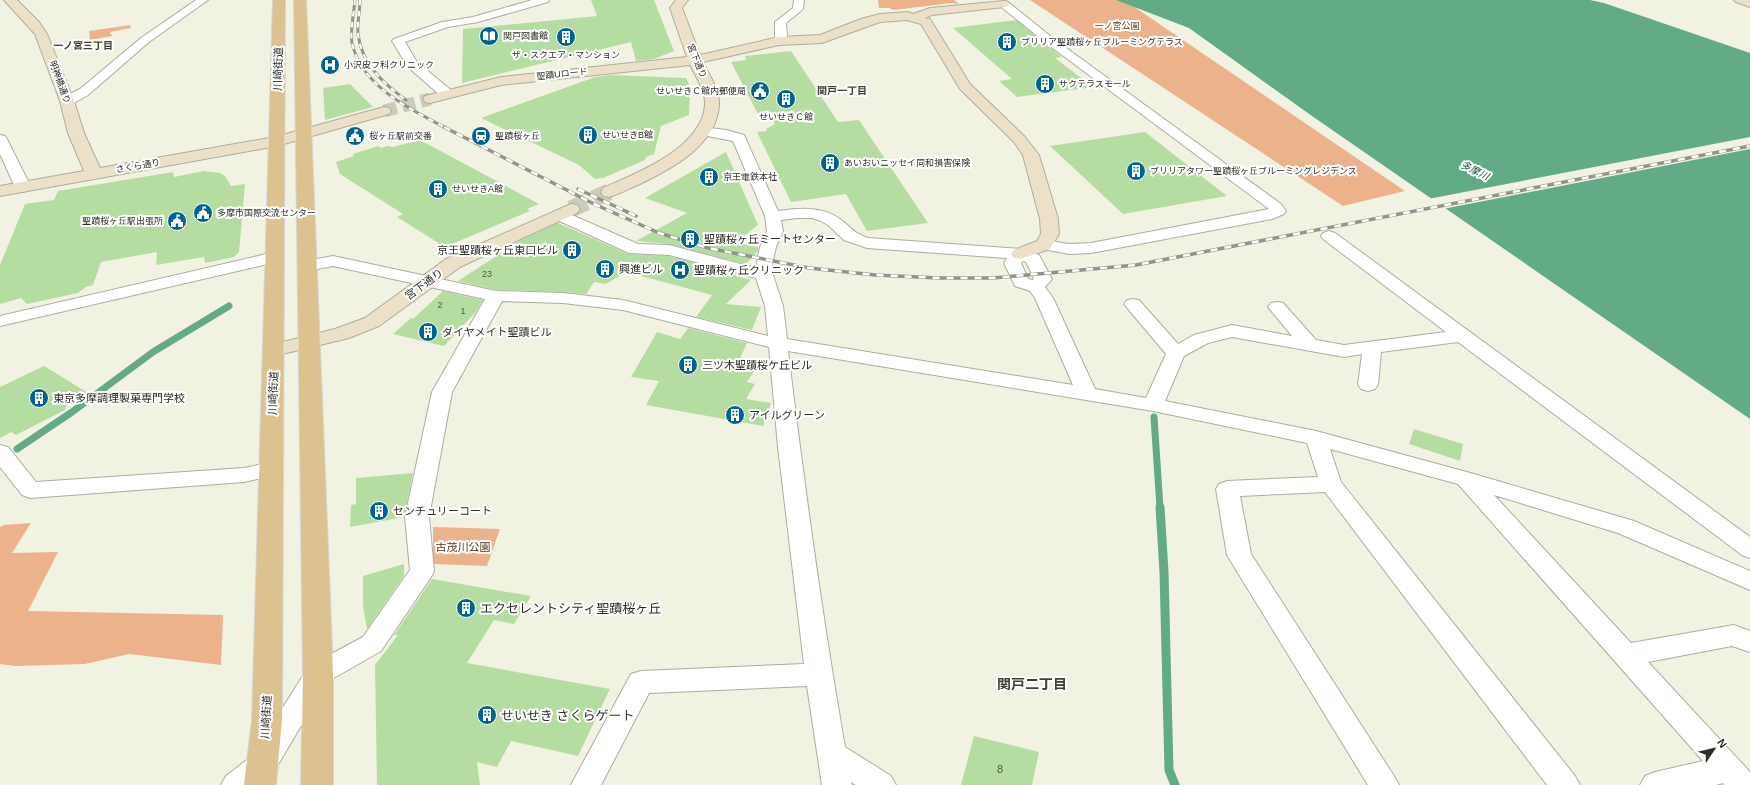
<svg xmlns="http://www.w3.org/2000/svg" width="1750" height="785" viewBox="0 0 1750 785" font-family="Helvetica,'Noto Sans JP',sans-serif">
  <rect width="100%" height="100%" fill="#f2f2e3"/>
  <path fill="#ecb28c" d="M878,0H954L959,4L951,3L894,10L889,8H879Z
    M1030,0H1124L1405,191L1343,206Z
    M130,25L131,28L110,32L112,36L90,40L89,31Z
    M31,523L12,553L58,552L28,611L223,615L221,665L129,654L85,664L15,666L0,664V527L4,525Z
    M433,527L500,529L487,566L433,564Z"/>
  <path fill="#63aa86" d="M1116,0H1590L1604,3L1750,53V419L1312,116L1189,28Z"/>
  <path fill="#f2f2e3" d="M1750,137V149L1443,209L1428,199Z"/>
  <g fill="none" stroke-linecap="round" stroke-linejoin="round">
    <path stroke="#63aa86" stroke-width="7" d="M1154,417L1160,508
      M17,449L72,412L153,352L229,306"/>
    <path stroke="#63aa86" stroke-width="9" d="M1160,507L1164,572L1169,770L1175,785"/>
  </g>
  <path fill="#b6dda1" d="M591,0H654L674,51L654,59L636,61L631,42L462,83L463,29L597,16Z
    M1016,20L1062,57L1055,58L1093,87L1017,97L999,81L1012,79L953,28Z
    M791,51L838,122L859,120L928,223L867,231L846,194L791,202L757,132L767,131L766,129L775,124L768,110L758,114L731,62L746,60L745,56Z
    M611,75L686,78L690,86L689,115L661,126L654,154L646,157L645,160L603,178L595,179L579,165L481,118L595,77Z
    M350,84L373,107L325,120L323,88Z
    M1145,132L1227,196L1123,214L1050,146Z
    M420,140L478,171L539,204L527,209L530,211L445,247L397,217L403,214L340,174L336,162L354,156L353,154L378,146L381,148L388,146L393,147Z
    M726,152L758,225L735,243L758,247V251L746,264L669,244L636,241L687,213L645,198Z
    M204,171L220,173L225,176L231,186L245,184L239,252L234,257L205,263L204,257L156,265L157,252L101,262L93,285L86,287L78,293L27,304L21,298L0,304V265L25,204L54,200L58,191L173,172L174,177Z
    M558,223L628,254L669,256L737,275L736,276L751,280L726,304L761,307L752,330L696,317L712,295L626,272L606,284L594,282L586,294L563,292L496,290L458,281L521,240Z
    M443,291L483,300L476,312L444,346L393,334L411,318L413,319Z
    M688,328L747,343L738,363L735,367L755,370L747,382L755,384L746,399L771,403L763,426L646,405L659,381L631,377L657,332L680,339Z
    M44,366L88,393L68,403L65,410L16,435L11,432L0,438V387Z
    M1414,429L1463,444L1460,461L1409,444Z
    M413,473L404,517L350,527L351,505L356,504V478Z
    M404,564V576L367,629L363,606V576Z
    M432,579L531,596L514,624L494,620L467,663L610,689L578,756L511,741L497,767L477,762L480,785H377L375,665L398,635H394Z
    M974,736L1039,752L1032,785H961Z"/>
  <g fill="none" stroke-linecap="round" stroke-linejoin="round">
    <path stroke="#cbcbbe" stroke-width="13" stroke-dasharray="13 6" stroke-linecap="butt" d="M384,111L430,99"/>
    <path stroke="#cbcbbe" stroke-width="17" stroke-dasharray="17 8" stroke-linecap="butt" d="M571,209L609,192"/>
    <defs>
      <path id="street" d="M196,0H208L149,42L88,95L72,104H62L61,101L62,98L80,89L141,38Z
        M532,0H549L548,2L478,22L448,27L405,42L417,62L452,91L453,94L452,97H442L408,67L392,41L394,39L442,22L473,17Z
        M794,0H804L803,9L786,23L787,37L783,43H775L773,41L775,37V22L793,8Z
        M1004,1L1008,2L1054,39L1281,204L1286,211L1284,214L1272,219L1091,253L1069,254L1038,248L1036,245L1038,242L1044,240L1069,244L1091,243L1269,209L1046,43L1000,6L999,4Z
        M702,127L726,130L744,135L778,211C799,208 822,206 840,219C851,227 853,233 868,238L1020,249L1039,255L1052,279L1045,287L1053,298L1095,389L1146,398L1166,354L1124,304L1127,300L1133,299L1139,300L1178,344L1194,335L1232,325L1292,336L1268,307L1271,303L1277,302L1283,303L1316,340L1344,345L1446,332L1323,239L1321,236L1323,233L1329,231L1335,233L1750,537V558L1742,555L1458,342L1381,352L1378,385L1375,389L1368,391L1361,389L1358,385L1362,354L1344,357L1232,337L1208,343L1184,356L1165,401L1316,431L1474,474L1634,521L1750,571V590L1618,533L1494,495L1631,643L1734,625L1750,631V652L1732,646L1648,662L1750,772V785H1724L1723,783L1716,785H1640L1645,776L1655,772L1703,761L1458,484L1330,449L1341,482L1575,776L1580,785H1547L1325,492L1240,496L1251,554L1394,776L1399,785H1368L1227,555L1216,489L1219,484L1227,481L1318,477L1307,443L1153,411L788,351C804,483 822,616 845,747L891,776L896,785H856L851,782L852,785H822L807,686L649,693L601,785H571L631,674L641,671L804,664L778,447L769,347L623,310L563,303L502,301L452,392L429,517L434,571L431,577L381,651L327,682L273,773L258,785H221L226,776L253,755L309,666L363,637L410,570L405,517L432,392L485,299L333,266L307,271L301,270L299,266L301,262L333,256L496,291L563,293L623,300L768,336L765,306L756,278L669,255L629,253L553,218L551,215L553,212L559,210L565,212L638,244L669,245L756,268L760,247L767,231L765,216L733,141L697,134L695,131L697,128ZM797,218H812L821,221L828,225L844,240L867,248L1007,258L1004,263L1015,286L1030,291L1035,298L1073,385L787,339L783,306L773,275L772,265L776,247L783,231L781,220ZM1023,261L1026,262L1034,278L1033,280L1028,279L1021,263Z
        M0,135L5,136L7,139L31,187L28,190L23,192L18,190L15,187L0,154Z
        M275,252L281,253L283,257L281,261L0,326V316Z
        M0,445L8,447L36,482L244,468L272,462L280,464L283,469L280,474L244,482L30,498L22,495L0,467Z"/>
      <path id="secondary" d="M4,0H17L39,22L47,34L74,101L84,133L100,168L275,137L384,107L389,108L391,111L389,114L277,146L0,196V186L84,171L68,133L60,101L35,34Z
        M676,0H688L682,8L700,55L779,37L820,35L861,19L880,14L908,12L913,14L930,8L1004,1L1008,2L1010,4L1008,6L1004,7L932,15L925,18L930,19L970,84L1024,136L1039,155L1058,219L1059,234L1050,249L1020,259L1014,258L1011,254L1014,250L1037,241L1041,234L1040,219L1023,155L1014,142L960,89L921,24L907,20L880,22L822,43L779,45L703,62C709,75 720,90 719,105C717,145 671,169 640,184C630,188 620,194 609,197L603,196L601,192L603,188C637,173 702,148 705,105C706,91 696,77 690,65L501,85L430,103L425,102L423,99L425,96L501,77L687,57L670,8Z
        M1734,0H1750V7L1736,2Z
        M571,204L577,205L580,209L577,213L460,267L379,326L349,338L274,356L267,354L264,350L267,346L335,329L365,318L446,259Z"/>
      <path id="primary" d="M273,0H285L282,720L276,785H244L252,720Z
        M294,0H306L333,674V785H301L303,674Z"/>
    </defs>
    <use href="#street" stroke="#acad9f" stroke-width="2"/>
    <use href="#secondary" stroke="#acad9f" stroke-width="2"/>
    <use href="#primary" stroke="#d5d5d4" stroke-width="2"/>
    <use href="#street" fill="#fff" fill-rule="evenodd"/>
    <use href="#secondary" fill="#ede0c8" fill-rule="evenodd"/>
    <use href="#primary" fill="#dcc291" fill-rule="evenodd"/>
    <defs>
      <path id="rail-far1" d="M355,0C354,12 350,31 352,43C362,87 410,109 446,128
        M360,0C360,11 357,23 358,34C361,63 384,84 406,100"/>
      <path id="rail" d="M444,127L594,204L659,233L708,248L809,268L875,275L939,278H993L1136,265L1750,146
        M578,189L636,216"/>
    </defs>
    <use href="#rail-far1" stroke="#939389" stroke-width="3"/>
    <use href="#rail" stroke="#939389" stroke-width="3.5"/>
    <use href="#rail-far1" stroke="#fff" stroke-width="2" stroke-dasharray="5.5" stroke-linecap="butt"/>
    <use href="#rail" stroke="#fff" stroke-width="2.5" stroke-dasharray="7" stroke-linecap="butt"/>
  </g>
  <defs>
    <symbol id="library-disc" viewBox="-11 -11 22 22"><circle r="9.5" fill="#006291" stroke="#fff"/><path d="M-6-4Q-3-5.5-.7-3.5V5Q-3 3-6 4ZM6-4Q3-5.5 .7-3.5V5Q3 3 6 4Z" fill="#fff"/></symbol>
    <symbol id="building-disc" viewBox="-11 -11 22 22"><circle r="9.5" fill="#006291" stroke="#fff"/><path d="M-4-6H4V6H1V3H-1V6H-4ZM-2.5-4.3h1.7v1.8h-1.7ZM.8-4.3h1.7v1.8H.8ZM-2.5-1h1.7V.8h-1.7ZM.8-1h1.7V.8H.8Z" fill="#fff"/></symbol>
    <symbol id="hospital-disc" viewBox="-11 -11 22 22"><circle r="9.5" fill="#006291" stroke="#fff"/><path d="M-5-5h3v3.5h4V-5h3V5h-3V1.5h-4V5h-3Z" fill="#fff"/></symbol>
    <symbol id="civic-disc" viewBox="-11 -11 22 22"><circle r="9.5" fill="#006291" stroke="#fff"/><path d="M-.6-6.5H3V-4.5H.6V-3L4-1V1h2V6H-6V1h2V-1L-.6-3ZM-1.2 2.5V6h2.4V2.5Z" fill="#fff"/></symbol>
    <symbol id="station-disc" viewBox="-11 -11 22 22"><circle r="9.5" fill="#006291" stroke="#fff"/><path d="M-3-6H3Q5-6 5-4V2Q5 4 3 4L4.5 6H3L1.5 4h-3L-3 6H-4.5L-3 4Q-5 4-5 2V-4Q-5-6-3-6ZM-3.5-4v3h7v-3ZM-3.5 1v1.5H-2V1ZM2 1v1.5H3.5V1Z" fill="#fff"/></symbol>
  </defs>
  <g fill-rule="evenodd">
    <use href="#library-disc" x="478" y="25" width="22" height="22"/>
    <use href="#building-disc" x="555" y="26" width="22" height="22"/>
    <use href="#building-disc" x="996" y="31" width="22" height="22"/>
    <use href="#hospital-disc" x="319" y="54" width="22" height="22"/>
    <use href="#building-disc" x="1034" y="73" width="22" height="22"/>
    <use href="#civic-disc" x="749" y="80" width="22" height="22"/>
    <use href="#building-disc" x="775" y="88" width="22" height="22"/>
    <use href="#building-disc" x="577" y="124" width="22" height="22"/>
    <use href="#civic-disc" x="344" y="125" width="22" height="22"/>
    <use href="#station-disc" x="470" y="125" width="22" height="22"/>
    <use href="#building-disc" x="819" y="152" width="22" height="22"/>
    <use href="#building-disc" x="1125" y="160" width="22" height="22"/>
    <use href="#building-disc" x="698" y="166" width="22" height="22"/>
    <use href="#building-disc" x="427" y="178" width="22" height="22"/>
    <use href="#civic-disc" x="192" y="202" width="22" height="22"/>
    <use href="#civic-disc" x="166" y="210" width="22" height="22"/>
    <use href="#building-disc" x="679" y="228" width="22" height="22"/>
    <use href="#building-disc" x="561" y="239" width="22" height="22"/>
    <use href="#building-disc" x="594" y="258" width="22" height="22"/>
    <use href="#hospital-disc" x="669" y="259" width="22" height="22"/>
    <use href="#building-disc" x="417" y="321" width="22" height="22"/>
    <use href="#building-disc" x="677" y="354" width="22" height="22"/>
    <use href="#building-disc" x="28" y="387" width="22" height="22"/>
    <use href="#building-disc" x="724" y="404" width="22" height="22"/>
    <use href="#building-disc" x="368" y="500" width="22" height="22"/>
    <use href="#building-disc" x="455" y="597" width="22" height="22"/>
    <use href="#building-disc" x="476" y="704" width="22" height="22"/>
  </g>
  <g text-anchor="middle" stroke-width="4" stroke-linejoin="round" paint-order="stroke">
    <g font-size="9" fill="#5d3516" stroke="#fff">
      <text x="1117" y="29">一ノ宮公園</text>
    </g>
    <g font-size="9" fill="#2d2e28" stroke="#fff" text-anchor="start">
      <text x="503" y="39">関戸図書館</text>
      <text x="1021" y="45">ブリリア聖蹟桜ヶ丘ブルーミングテラス</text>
      <text x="566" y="58" text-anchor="middle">ザ・スクエア・マンション</text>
      <text x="344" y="68">小沢皮フ科クリニック</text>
      <text x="1059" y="87">サクテラスモール</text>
      <text x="746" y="94" text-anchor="end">せいせきＣ館内郵便局</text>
      <text x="786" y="120" text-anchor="middle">せいせきＣ館</text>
      <text x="602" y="138">せいせきB館</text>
      <text x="369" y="139">桜ヶ丘駅前交番</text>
      <text x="495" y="139">聖蹟桜ヶ丘</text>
      <text x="844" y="166">あいおいニッセイ同和損害保険</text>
      <text x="1150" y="174">ブリリアタワー聖蹟桜ヶ丘ブルーミングレジデンス</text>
      <text x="723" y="180">京王電鉄本社</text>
      <text x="452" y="192">せいせきA館</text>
      <text x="217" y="216">多摩市国際交流センター</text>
      <text x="163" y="224" text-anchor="end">聖蹟桜ヶ丘駅出張所</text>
    </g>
    <g font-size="9" fill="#2d2e28" stroke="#fff">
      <text transform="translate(697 61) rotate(67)" y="3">宮下通り</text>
      <text transform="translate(562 74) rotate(-6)" y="3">聖蹟Uロード</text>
      <text transform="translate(60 82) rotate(70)" y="3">明神橋通り</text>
      <text transform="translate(138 166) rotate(-10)" y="3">さくら通り</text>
    </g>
    <g font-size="9" fill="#4f5a46">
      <text x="487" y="277">23</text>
      <text x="440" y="308">2</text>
      <text x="463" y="314">1</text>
    </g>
    <g font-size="10" font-weight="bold" fill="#3f3f33" stroke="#fff">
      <text x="83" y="49">一ノ宮三丁目</text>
      <text x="842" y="94">関戸一丁目</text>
    </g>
    <g font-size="10" font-style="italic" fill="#185037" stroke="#fff">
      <text transform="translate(1475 170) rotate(27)" y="4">多摩川</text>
    </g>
    <g font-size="11" fill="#2d2e28" stroke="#fff">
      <text transform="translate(278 69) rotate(-89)" y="4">川崎街道</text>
      <text transform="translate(424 284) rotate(-36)" y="4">宮下通り</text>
      <text transform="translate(273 393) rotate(-88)" y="4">川崎街道</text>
      <text transform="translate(266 717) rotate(-87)" y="4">川崎街道</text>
    </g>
    <g font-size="11" fill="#2d2e28" stroke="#fff" text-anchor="start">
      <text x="704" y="243">聖蹟桜ヶ丘ミートセンター</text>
      <text x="558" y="254" text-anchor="end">京王聖蹟桜ヶ丘東口ビル</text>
      <text x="619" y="273">興進ビル</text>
      <text x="694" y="274">聖蹟桜ヶ丘クリニック</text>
      <text x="442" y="336">ダイヤメイト聖蹟ビル</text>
      <text x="702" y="369">三ツ木聖蹟桜ケ丘ビル</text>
      <text x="53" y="402">東京多摩調理製菓専門学校</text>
      <text x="749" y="419">アイルグリーン</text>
      <text x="393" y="515">センチュリーコート</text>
    </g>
    <g font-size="11" fill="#5d3516" stroke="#fff">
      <text x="463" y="551">古茂川公園</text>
    </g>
    <g font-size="11" fill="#4f5a46">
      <text x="1000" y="773">8</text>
    </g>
    <g font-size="13" fill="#2d2e28" stroke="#fff" text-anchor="start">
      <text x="480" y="613">エクセレントシティ聖蹟桜ヶ丘</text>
      <text x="501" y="720">せいせき さくらゲート</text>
    </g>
    <g font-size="14" font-weight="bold" fill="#3f3f33" stroke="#fff">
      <text x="1032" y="689">関戸二丁目</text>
    </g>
  </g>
  <g transform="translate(1714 749) rotate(55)" stroke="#ffffff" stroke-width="3" paint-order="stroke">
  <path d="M0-3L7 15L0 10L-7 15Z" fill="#2d2e28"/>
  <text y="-6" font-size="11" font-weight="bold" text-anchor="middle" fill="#2d2e28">N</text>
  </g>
</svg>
